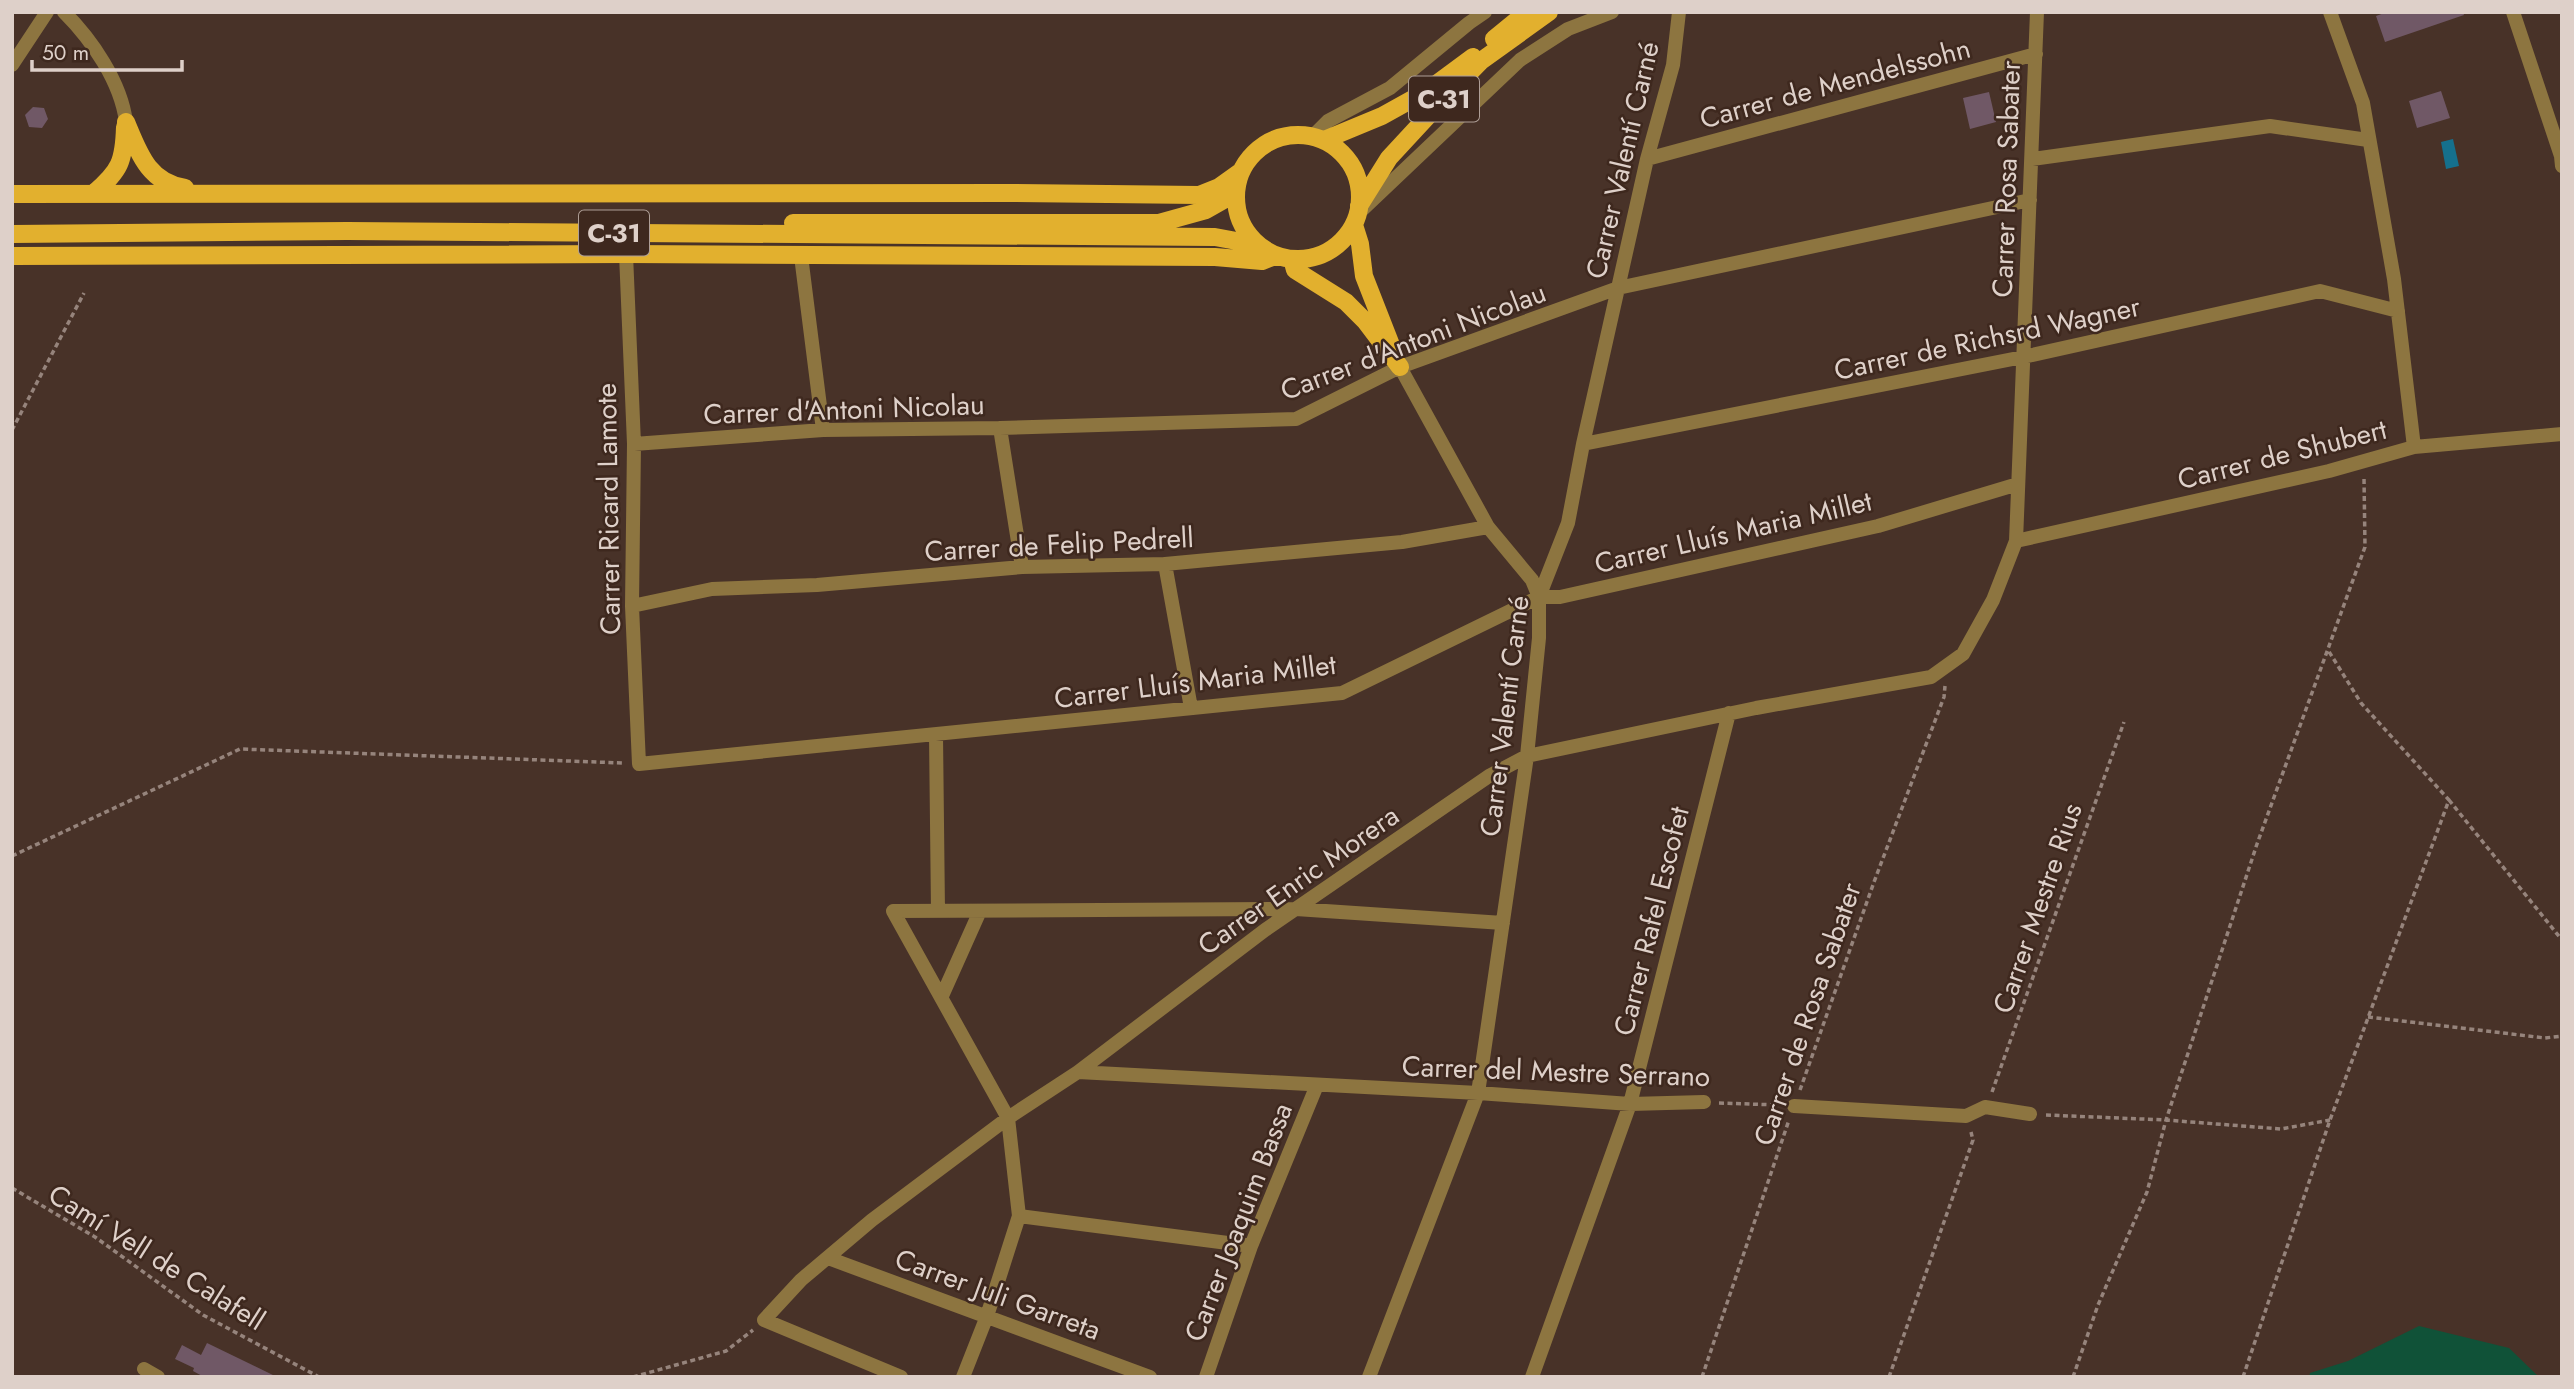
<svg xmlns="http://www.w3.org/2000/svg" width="2574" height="1389" viewBox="0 0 2574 1389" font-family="Jost,sans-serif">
  <rect width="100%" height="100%" fill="#483228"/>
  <path fill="#105238" d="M2419,1326L2509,1348L2539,1377H2309L2310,1373L2348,1361Z"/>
  <path fill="#15708d" d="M2453,139L2459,166L2446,169L2441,142Z"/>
  <path fill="#705866" d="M2387,12H2463L2464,15L2385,42L2376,16Z
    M2441,91L2450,118L2417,128L2409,101Z
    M1989,92L1996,122L1970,129L1963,98Z
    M33,107L44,108L48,119L42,128L29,127L25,115Z
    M207,1343L277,1377H204L193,1371L194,1368L175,1359L182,1345L201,1355Z"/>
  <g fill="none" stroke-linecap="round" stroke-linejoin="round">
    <path stroke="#96847c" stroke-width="3.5" stroke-dasharray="5 3.5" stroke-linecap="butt" d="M12,430L84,293
      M2449,800L2562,940
      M12,856L240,749L623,763
      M2368,1017L2545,1038L2562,1036
      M1800,1090L1874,882L1944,697L1945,686
      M1992,1092L2124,722
      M1719,1103L1778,1105
      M2046,1115L2166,1120L2281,1129L2330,1120
      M12,1188L95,1237L203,1315L319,1377
      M633,1377L726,1351L753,1330
      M1702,1377L1789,1120
      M1889,1377L1973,1140L1971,1132
      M2073,1377L2098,1305L2147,1192L2166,1120L2257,844L2365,547L2364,478
      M2243,1377L2330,1120L2449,800L2361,703L2328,650"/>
    <path stroke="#8d7540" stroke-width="14" d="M64,12C92,40 121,82 126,122
      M2330,12L2363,103L2394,279L2414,447
      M2513,12L2561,156L2562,166
      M12,65L47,12
      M1313,136L1328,121L1390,88L1469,23L1485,12
      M1647,159L2036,54
      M2032,159L2270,126L2368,140
      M1362,210L1520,60L1568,29L1612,12
      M626,254L634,444L632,606L639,764L1342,693L1539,597H1560L1878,526L2018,484
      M801,256L823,430
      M1400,367L1488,527L1532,580L1539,597
      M1000,428L1022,567
      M634,444L823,430L1000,428L1296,419L1400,367L1618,288L2030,200
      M1583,444L2023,357L2320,291L2398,311
      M2016,541L2329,471L2414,447L2562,434
      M1165,564L1191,708
      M632,606L712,589L817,585L1022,567L1165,564L1402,542L1488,527
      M936,735L938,911
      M942,996L980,911
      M1078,1072L1478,1093L1630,1104L1704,1102
      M1794,1106L1966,1116L1985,1107L2030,1114
      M1019,1216L1251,1246
      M828,1258L1150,1377
      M144,1369L158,1377
      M901,1377L764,1320L801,1280L872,1220L1008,1118L1078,1072L1265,930L1489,776L1527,756L1756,708L1931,677L1963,654L1993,600L2016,541L2037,12
      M963,1377L987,1316L1019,1216L1008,1118L893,911L1296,909L1503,923
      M1206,1377L1251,1246L1317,1085
      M1369,1377L1478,1093L1527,756L1539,638V597L1568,523L1583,444L1647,159L1673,65L1679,12
      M1532,1377L1630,1104L1729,713"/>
    <path stroke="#e2b02e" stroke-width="18" d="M1494,39L1527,12
      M126,122C139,153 148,182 185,188
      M1236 197a62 62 0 1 1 124 0a62 62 0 1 1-124 0Z
      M1324,140L1382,116L1427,91L1473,57
      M94,193C120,171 124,161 125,127
      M12,194L1009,193L1199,195L1219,187L1240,172
      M1359,206L1389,158L1439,104L1481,61L1549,12
      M793,223H1159L1206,210L1236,193
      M1354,225L1360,244L1364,276L1391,345
      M12,234L347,231L1215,237L1258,245
      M12,256L626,254L1215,257L1262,261L1275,256
      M1292,259L1295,270L1346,302L1366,322L1400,367"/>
  </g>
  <g text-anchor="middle" stroke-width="5" stroke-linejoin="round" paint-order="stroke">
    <g fill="#3e281e" stroke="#ae9e96" stroke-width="2">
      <rect x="1409" y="76.5" width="70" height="45" rx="5"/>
      <rect x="579" y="210.5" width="70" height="45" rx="5"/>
    </g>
    <g font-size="26" font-weight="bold" fill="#ded0c9">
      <text x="1444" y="108">C-31</text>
      <text x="614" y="242">C-31</text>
    </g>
    <g font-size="28" fill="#ded0c9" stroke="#3e281e">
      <text transform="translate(1835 83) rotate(-15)" y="10">Carrer de Mendelssohn</text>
      <text transform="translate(1622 160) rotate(-77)" y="10">Carrer Valentí Carné</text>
      <text transform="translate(2006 179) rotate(-88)" y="10">Carrer Rosa Sabater</text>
      <text transform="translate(1987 338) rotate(-12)" y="10">Carrer de Richsrd Wagner</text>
      <text transform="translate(1413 341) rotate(-21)" y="10">Carrer d'Antoni Nicolau</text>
      <text transform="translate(844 409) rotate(-2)" y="10">Carrer d'Antoni Nicolau</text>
      <text transform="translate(2282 454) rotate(-14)" y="10">Carrer de Shubert</text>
      <text transform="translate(608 509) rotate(-91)" y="10">Carrer Ricard Lamote</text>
      <text transform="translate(1733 532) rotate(-13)" y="10">Carrer Lluís Maria Millet</text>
      <text transform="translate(1059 544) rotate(-3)" y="10">Carrer de Felip Pedrell</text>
      <text transform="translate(1195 681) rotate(-7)" y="10">Carrer Lluís Maria Millet</text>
      <text transform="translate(1504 716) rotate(-83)" y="10">Carrer Valentí Carné</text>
      <text transform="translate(1298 880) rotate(-35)" y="10">Carrer Enric Morera</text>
      <text transform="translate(2037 908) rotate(-71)" y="10">Carrer Mestre Rius</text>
      <text transform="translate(1651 921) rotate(-76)" y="10">Carrer Rafel Escofet</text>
      <text transform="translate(1807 1014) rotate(-71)" y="10">Carrer de Rosa Sabater</text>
      <text transform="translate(1556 1071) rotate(2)" y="10">Carrer del Mestre Serrano</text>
      <text transform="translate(1238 1222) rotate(-69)" y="10">Carrer Joaquim Bassa</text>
      <text transform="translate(157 1257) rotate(32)" y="10">Camí Vell de Calafell</text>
      <text transform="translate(998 1294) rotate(20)" y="10">Carrer Juli Garreta</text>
    </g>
  </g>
  <rect width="2574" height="1389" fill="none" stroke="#ded0c9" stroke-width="28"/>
  <path d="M32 60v10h150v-10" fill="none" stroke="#ded0c9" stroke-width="3.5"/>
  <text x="42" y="60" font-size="21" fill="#ded0c9" stroke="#3e281e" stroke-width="5" paint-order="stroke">50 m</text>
</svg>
